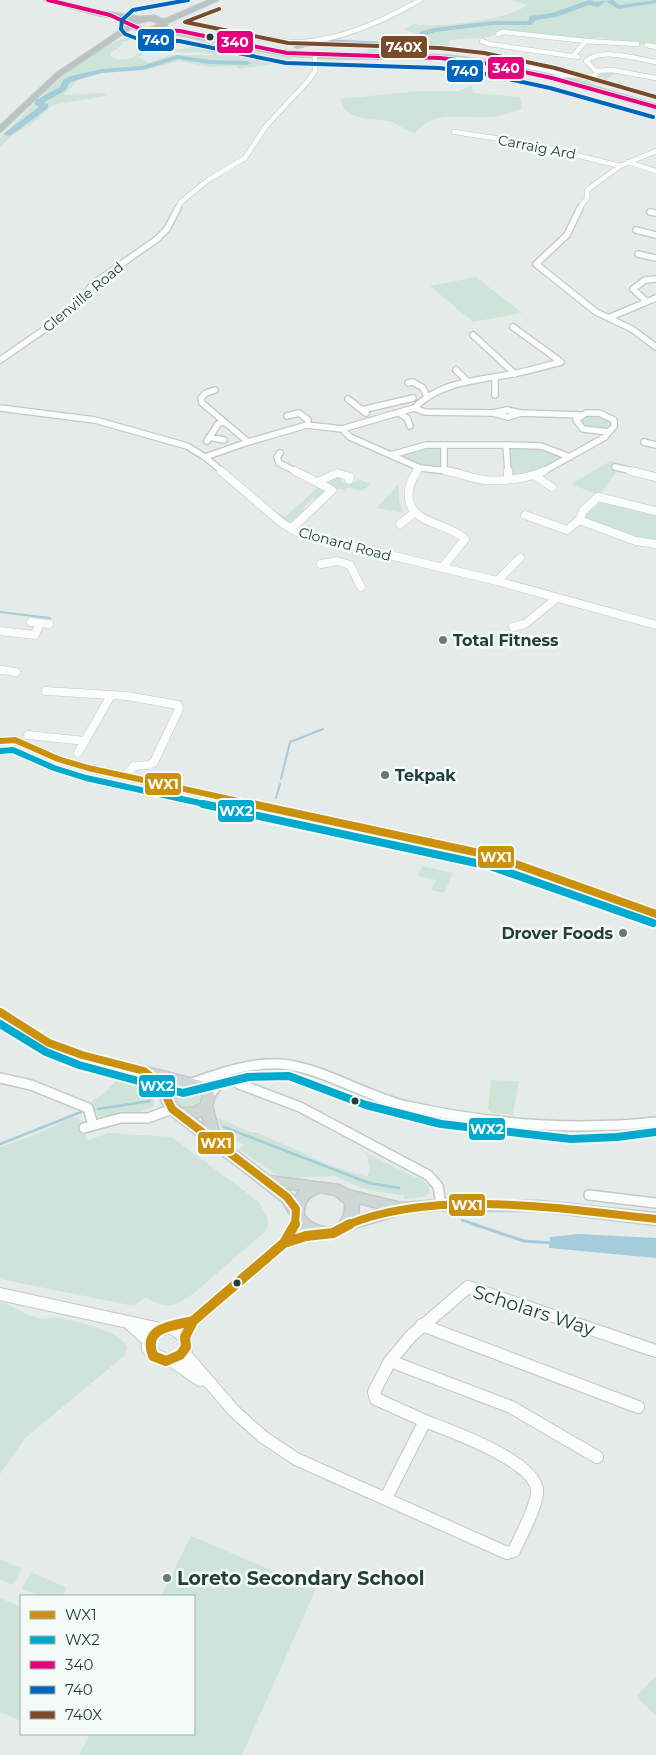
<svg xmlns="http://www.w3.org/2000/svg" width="656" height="1755" viewBox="0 0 656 1755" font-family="Montserrat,sans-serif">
  <rect width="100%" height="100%" fill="#e5ebe9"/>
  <path fill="#cee4d8" d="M510,0H656V46L599,38L564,39L535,33L499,32L489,37L449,40V45L426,50L423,54L343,52H366L371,46L367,44H398L421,41L423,37L404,29L414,24C437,29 508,20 527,5Z
    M164,31L223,45L217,46L197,43L198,40C173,26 144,36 120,43L123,44L111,53V57C121,61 133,61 139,52L144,54L138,57L150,63L169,55H213C200,50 188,55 174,51L201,45L216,49L235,46L296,58L278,60L268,65L238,69L236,66L209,67L180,61L148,69L111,71L80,78L64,95L103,93L106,96L52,105L32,124L12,135L0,147V138C48,92 92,33 164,31Z
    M600,72H615C598,91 582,84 561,79V76L588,78L599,75Z
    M471,86L473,93L520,97L522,109C511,112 499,117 488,117C462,119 434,109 415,133C407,132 401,126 394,123C374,116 346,124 340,99L419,91H459Z
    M476,277L522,313L473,322L430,286Z
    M596,414L611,422L612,425L604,430L585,427L580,421L585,416Z
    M421,446L440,448L441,467L415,464L399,457L400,454Z
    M511,447L541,448L565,456L561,460L528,476H511V457L509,455L508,448Z
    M611,461L622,464L620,467L615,465L611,470L616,472L599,495L571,484Z
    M340,474L342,482C349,485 353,483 360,480L371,484L362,491L347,487L344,490C336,488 329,489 325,481L328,478L332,480Z
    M399,483V501L404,513L377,508Z
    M318,487L327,491L318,499L314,498L302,509L306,510L291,522H286L268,507L285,517Z
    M602,501L656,514V541L633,538L587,520L586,515Z
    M456,853L487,859L483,864L477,866L453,861Z
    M422,866L453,873L444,893L431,890L436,880L418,876Z
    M124,1073C138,1078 151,1086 155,1102L153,1107L137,1113L98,1117L91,1101L103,1094Z
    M491,1080L519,1081L513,1115L492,1113L488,1109Z
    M188,1087L196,1088L203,1097C201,1107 192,1109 183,1107L175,1099L180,1090Z
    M72,1117L79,1118L88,1140L108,1133L172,1137L259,1202L268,1220L267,1230L193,1294C174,1307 166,1310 146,1297L134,1306L0,1279V1147L35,1135Z
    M218,1118L250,1132L259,1133L329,1165L367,1177L370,1171L367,1155L360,1150L423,1181L429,1186V1193L424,1197L404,1199V1195L379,1192L359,1187L335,1176L286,1178L272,1172L239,1149L244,1144C230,1140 221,1132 218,1118Z
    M0,1302C15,1306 26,1317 43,1319C48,1319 53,1317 58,1318C78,1322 118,1329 127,1347L124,1356L25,1438L0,1474Z
    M191,1536L316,1589L242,1755H79L90,1734H194V1596H161Z
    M0,1559L22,1569L12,1585L0,1579Z
    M31,1572L67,1588L62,1596H39L22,1588Z
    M0,1598L21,1607V1721L0,1712Z
    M656,1676V1716L636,1697Z"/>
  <path fill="#a5ccda" d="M579,1234L656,1238V1258L549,1248L550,1237Z"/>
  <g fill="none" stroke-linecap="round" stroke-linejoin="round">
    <path stroke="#a5ccda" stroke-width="2" d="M0,612L50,618
      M281,779L290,742L323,729
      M276,798L280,784"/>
    <path stroke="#a5ccda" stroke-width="2.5" d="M98,1109L150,1101
      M224,1127L369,1183L399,1188
      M0,1144L81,1112
      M462,1220L477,1225"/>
    <path stroke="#a5ccda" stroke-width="3" d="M473,1224L524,1241L552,1243"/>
    <path fill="#a5ccda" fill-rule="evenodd" d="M589,0L595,2L613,0L619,5L656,0V3L618,9L606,1L598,7L589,5L556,17L536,20L531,25H493L435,32L426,35L425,41L421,43L387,46L322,43L318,41L322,39L387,42L418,39L420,32L434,28L493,21H528L530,16L552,13Z
      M313,41H316V45L297,49L293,47Z
      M177,55L209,60L247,61L251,63L247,65L209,64L178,59L143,70L102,73L77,80L69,83L66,90L43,103L48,104V108L10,136L3,134L39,107L34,104L36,100L60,87L63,80L71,76L102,69L142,66Z"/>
    <defs>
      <path id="minor-far4" d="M498,34L503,32L586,41L573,56
        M218,40C247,29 272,44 301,42C342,40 385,20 420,0
        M482,41L489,44L578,57
        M584,41L637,44
        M647,45L656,47
        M501,61L565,74
        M596,71L612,70L656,78
        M552,78L563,75L595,76L597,72L586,61C603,47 636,59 656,62
        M454,132L528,143L620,166
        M628,162L656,171
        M177,209L181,202L208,180L245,158L266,126L309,80L315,71V56
        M579,209L587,198V190L620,166L656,151"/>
      <path id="minor-far3" d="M580,208L567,235L536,264L596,312L632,329L656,347
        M650,212L656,213
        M636,230L656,235
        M638,254L656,258
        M646,301L633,289L645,280L656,279
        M608,318L656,298
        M473,335L515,374
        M0,360L61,318L78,304L93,284L157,239L167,229L178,208
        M456,370L467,381
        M495,377V395
        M408,383L413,382L423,388L426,395
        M348,399L366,413
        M0,408L95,420L187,446L205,457L223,472
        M414,408C442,381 475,381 512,374C528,371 545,366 561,362L513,327
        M362,410L413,398
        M507,410L521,413L508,417L493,413Z
        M399,413L407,418L410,426
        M521,413L581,415
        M586,413H599L614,420V426L609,432L583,429L576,420Z
        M287,416L299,413L308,420L307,425
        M342,429L350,437L420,468
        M209,437L224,440
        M207,441L218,424L224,422
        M248,442L307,425L342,429L414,408L425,412L493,413
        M644,442L656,445
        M506,445L508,472
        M444,446V469
        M280,453L277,457L279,463L297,472
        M391,455L426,445H506L541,446L570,457
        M205,457L248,442L202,403L201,398L206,393L215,390
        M615,467L637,472
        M416,472L420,468L457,472
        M542,472L605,437L609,432"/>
      <path id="minor-far2" d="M221,471L282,523L299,533L497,581L656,625
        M417,471C411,480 407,489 409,500C414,525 449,523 465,539L442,568
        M446,471C460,473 473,479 485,480C500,482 531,478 544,471
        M508,471V478
        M631,471L656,477
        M535,476L552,487
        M318,482L337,473L350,477L349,480
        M656,511L598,497L583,511L579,520L636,541L656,544
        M525,515L567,530L579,520
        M400,524L414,513
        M291,529L332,490L295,471
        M321,564L337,561L350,565L361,587
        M497,581L520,558
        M31,622L49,624
        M513,627L525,624L557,598
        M0,631L35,635L40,623
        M0,670L16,672
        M46,691L127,696L178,705L179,709L154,762L149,765L134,766L125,776
        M28,735L85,741
        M0,741L15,740L58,759L88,768L257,805
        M78,753L110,697"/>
      <path id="minor-far1" d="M252,804L493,856L656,914
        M0,1078L31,1085L88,1108L93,1125
        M192,1083C220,1073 251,1062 281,1064C324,1068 364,1096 407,1106C489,1124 572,1131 656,1122
        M239,1084L300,1107L428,1175L438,1186L441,1205
        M209,1096L226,1074
        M84,1128L121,1118H148L172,1109
        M589,1195L656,1203
        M295,1225L297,1216"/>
      <path id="minor" d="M284,1243L306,1236L323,1234
        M0,1294L160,1329
        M129,1323L149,1341
        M422,1325L638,1407
        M172,1328L185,1337C185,1340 186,1346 186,1349C180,1368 156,1358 148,1349V1341L159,1330L193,1321
        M185,1337L193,1321L284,1243L295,1224
        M183,1352L234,1411L263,1437L296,1459L507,1553L514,1551C520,1537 538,1505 537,1490C534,1460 450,1431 425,1421L386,1498
        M171,1360L200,1380
        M390,1361L511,1407L597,1457
        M425,1421L376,1399L374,1392L390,1361L411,1336L468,1287L656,1351"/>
      <path id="major" d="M156,27C200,33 242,46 287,51C343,58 400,51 457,57C525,64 591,86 656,105V109L556,80L482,64L436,59L329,58L286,55L154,30Z
        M0,1008L53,1040L84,1051L205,1082L210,1086L215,1096L212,1106L221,1139L269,1176L339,1185L348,1190L401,1203L441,1200L540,1201L656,1213V1225L540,1211L441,1210L402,1214L351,1229L347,1232L333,1238H323L308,1234L299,1229L282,1201L172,1116L164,1107L156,1088L143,1076L82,1060L45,1046L0,1018ZM166,1083L172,1084L168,1087ZM188,1088C195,1088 199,1090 203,1096L201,1103L194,1108H181L174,1100L180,1091ZM202,1116L205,1126L194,1118ZM285,1188L300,1190L295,1197ZM320,1192L335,1195L345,1203C347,1232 319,1234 304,1215C303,1202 309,1197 320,1192ZM359,1203L381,1209L358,1216Z"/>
      <path id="highway" d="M45,0H55L98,11L140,17L154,16L164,20L210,0H218L167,23V25C157,34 144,32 131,28L61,75L0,132V126L57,73L129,25L149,28L161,24L150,20L132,24L129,22L132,20L98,15Z"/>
    </defs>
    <use href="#minor-far4" stroke="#c2c8c6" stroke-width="5.5"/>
    <use href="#minor-far3" stroke="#c2c8c6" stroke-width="8"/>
    <use href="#minor-far2" stroke="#c2c8c6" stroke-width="9"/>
    <use href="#minor-far1" stroke="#c2c8c6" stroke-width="12"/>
    <use href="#minor" stroke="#c2c8c6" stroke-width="14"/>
    <use href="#major" stroke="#c1cac8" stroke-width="3"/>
    <use href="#highway" stroke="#c1cac8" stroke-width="3"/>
    <use href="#minor-far4" stroke="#fbfcfc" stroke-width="4.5"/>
    <use href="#minor-far3" stroke="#fbfcfc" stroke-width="5.5"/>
    <use href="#minor-far2" stroke="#fbfcfc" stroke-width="8"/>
    <use href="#minor-far1" stroke="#fbfcfc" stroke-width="9"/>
    <use href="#minor" stroke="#fbfcfc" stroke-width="12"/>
    <use href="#major" fill="#ced7d5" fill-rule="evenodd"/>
    <use href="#highway" fill="#bac3c3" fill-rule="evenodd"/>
    <defs>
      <path id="bus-1-far2" d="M0,741L15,740L58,759L88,768L257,805"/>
      <path id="bus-1-far1" d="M252,804L493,856L656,914
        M0,1012L49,1043L82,1055L144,1071L161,1085L172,1109L287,1197L296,1209L295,1225
        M347,1225C435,1188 563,1209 656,1219"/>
      <path id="bus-1" d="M284,1243L306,1236L333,1233L350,1224
        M193,1321L284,1243L295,1224
        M193,1321L185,1337L186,1347L180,1355L166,1361L153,1356C142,1327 172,1326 193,1321Z"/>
      <path id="bus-2-far1" d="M1,751L13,750L54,768L86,778L209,805"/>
      <path id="bus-2" d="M203,804L490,866L653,923
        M0,1024L46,1052L79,1065L183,1093L248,1077L289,1076L366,1105L441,1124L571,1139L617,1137L656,1132"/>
      <path id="bus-3" d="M48,0L110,15L140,29L180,31L287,53L440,58L483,63L552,78L656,107"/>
      <path id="bus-4" d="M188,0L133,10L122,20L121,29L125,34L138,39L179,41L286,63L439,68L481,73L550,88L653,117"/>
      <path id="bus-5" d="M219,9L185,22L288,43L440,48L484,53L555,68L656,97"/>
    </defs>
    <use href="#bus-1-far2" stroke="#f4faf8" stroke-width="9"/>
    <use href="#bus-1-far1" stroke="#f4faf8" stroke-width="12"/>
    <use href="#bus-1" stroke="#f4faf8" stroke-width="14"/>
    <use href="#bus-2-far1" stroke="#f4faf8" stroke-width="9"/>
    <use href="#bus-2" stroke="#f4faf8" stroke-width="12"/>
    <use href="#bus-3" stroke="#f4faf8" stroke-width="5.5"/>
    <use href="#bus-4" stroke="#f4faf8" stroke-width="5.5"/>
    <use href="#bus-5" stroke="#f4faf8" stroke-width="5.5"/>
    <use href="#bus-1-far2" stroke="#cc910c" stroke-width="6"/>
    <use href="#bus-1-far1" stroke="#cc910c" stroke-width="8"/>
    <use href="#bus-1" stroke="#cc910c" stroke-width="10"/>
    <use href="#bus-2-far1" stroke="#00a9ce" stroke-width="6"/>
    <use href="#bus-2" stroke="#00a9ce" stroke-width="8"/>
    <use href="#bus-3" stroke="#e5007d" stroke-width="4"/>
    <use href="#bus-4" stroke="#0065bd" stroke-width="4"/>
    <use href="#bus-5" stroke="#7a4b2a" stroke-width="4"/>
  </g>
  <g fill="#223f3b" stroke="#f4faf8" stroke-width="2">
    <circle cx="210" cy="37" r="4.5"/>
    <circle cx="355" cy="1101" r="4.5"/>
    <circle cx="237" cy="1283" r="4.5"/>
  </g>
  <g fill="#667b78" stroke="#f4faf8" stroke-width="2">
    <circle cx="443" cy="640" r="5"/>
    <circle cx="385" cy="775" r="5"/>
    <circle cx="623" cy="933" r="5"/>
    <circle cx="167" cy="1578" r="5"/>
  </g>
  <g text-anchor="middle" stroke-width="5" stroke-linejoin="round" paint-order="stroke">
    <g font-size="14" fill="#223f3b" stroke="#f4faf8">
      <text transform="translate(537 147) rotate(11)" y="5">Carraig Ard</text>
      <text transform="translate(83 297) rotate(-40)" y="5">Glenville Road</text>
      <text transform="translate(345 544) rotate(15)" y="5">Clonard Road</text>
    </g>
    <g font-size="16" font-weight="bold" fill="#223f3b" stroke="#f4faf8" text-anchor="start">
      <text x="453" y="646">Total Fitness</text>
      <text x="395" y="781">Tekpak</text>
      <text x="613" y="939" text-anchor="end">Drover Foods</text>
    </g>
    <g font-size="19" fill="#223f3b" stroke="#f4faf8">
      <text transform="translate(534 1310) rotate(18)" y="7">Scholars Way</text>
    </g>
    <g font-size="19" font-weight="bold" fill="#223f3b" stroke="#f4faf8" text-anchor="start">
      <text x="177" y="1585">Loreto Secondary School</text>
    </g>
  </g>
  <g stroke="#f4faf8" stroke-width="2">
    <rect x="137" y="28" width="38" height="24" rx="5" fill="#0065bd"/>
    <rect x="216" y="30" width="38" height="24" rx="5" fill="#e5007d"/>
    <rect x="380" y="35" width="48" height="24" rx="5" fill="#7a4b2a"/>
    <rect x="487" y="56" width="38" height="24" rx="5" fill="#e5007d"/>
    <rect x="446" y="59" width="38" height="24" rx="5" fill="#0065bd"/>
    <rect x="144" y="772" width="38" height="24" rx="5" fill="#cc910c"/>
    <rect x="217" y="799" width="38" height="24" rx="5" fill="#00a9ce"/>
    <rect x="477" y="845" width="38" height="24" rx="5" fill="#cc910c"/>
    <rect x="138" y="1074" width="38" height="24" rx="5" fill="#00a9ce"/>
    <rect x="468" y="1117" width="38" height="24" rx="5" fill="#00a9ce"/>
    <rect x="197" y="1131" width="38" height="24" rx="5" fill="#cc910c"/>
    <rect x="448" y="1193" width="38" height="24" rx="5" fill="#cc910c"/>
  </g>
  <g font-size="14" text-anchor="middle" font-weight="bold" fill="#fff">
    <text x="156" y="45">740</text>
    <text x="235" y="47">340</text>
    <text x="404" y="52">740X</text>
    <text x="506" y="73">340</text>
    <text x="465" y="76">740</text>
    <text x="163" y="789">WX1</text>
    <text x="236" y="816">WX2</text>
    <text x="496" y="862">WX1</text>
    <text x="157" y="1091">WX2</text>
    <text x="487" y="1134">WX2</text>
    <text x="216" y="1148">WX1</text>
    <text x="467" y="1210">WX1</text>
  </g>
  <rect x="20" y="1595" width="175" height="140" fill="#f4faf8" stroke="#a0afac"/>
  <rect x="30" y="1611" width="25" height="8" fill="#cc910c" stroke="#a0afac"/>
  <text x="65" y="1620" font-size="15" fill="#223f3b">WX1</text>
  <rect x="30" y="1636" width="25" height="8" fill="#00a9ce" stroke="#a0afac"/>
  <text x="65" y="1645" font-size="15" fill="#223f3b">WX2</text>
  <rect x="30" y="1661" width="25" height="8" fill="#e5007d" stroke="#a0afac"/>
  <text x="65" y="1670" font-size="15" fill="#223f3b">340</text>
  <rect x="30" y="1686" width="25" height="8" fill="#0065bd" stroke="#a0afac"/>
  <text x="65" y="1695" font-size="15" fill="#223f3b">740</text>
  <rect x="30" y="1711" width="25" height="8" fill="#7a4b2a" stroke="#a0afac"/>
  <text x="65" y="1720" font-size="15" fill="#223f3b">740X</text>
</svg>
